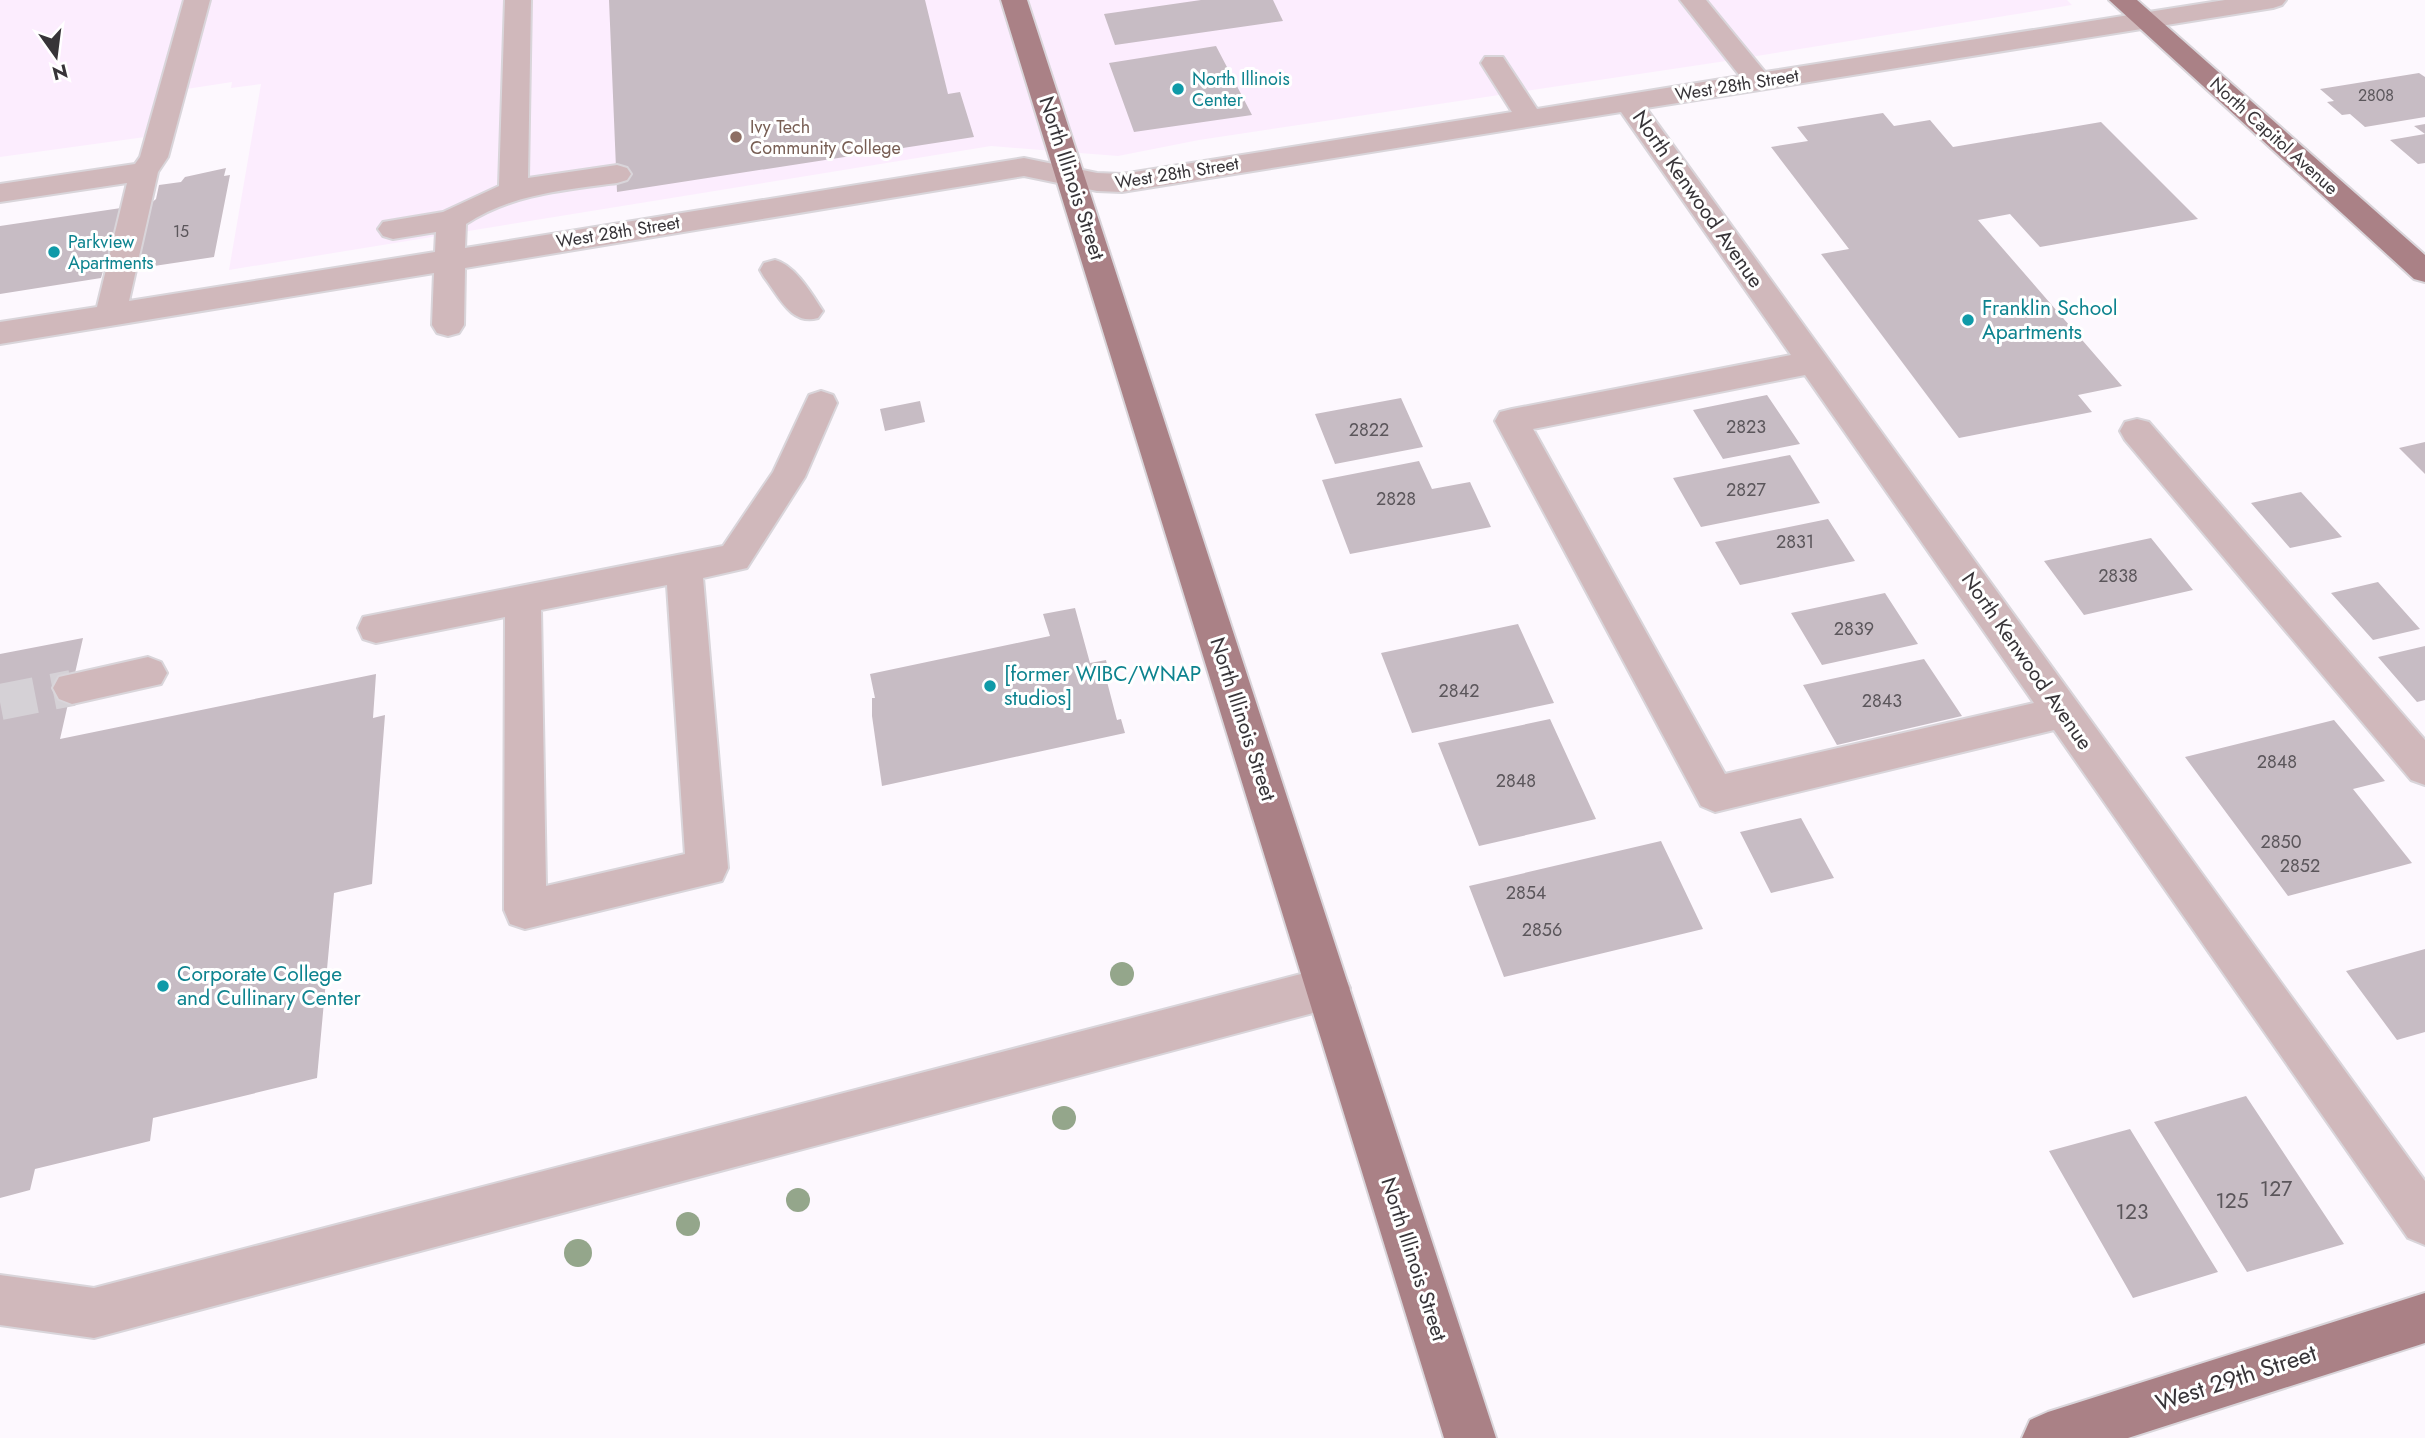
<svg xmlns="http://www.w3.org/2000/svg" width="2425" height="1438" viewBox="0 0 2425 1438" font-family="Jost,sans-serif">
  <rect width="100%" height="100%" fill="#fdf8fe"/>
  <path fill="#fcedfe" d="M0,0H2067L2072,5L1726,61L1199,140L1118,156L991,146L229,270L261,84L231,88L232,82L180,90L167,134L0,157Z"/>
  <path fill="#c7bcc4" d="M609,0H925L948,94L960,92L974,137L617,192Z
    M1201,0H1273L1283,21L1115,45L1104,14Z
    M1216,46L1252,115L1134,132L1109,63Z
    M2419,73L2425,77V117L2365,127L2350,114L2342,115L2327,102L2334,101L2320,89Z
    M1883,113L1894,126L1930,120L1953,147L2101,122L2198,219L2040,247L2010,214L1978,220L2122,386L2078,395L2092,412L1959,438L1821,254L1849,249L1771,147L1808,141L1797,127Z
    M2425,124V163L2418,164L2390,140L2425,134L2414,126Z
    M226,168L224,176L230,175L214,257L134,269L149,205L156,199L159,185L181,182L185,177Z
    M121,208L101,278L0,294V226Z
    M1767,395L1800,444L1723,459L1693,410Z
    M1401,398L1423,447L1335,464L1315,414Z
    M920,401L925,422L885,431L880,409Z
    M2425,442V474L2399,448Z
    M1790,455L1820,503L1701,527L1673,478Z
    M1419,461L1432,489L1470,482L1491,527L1350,554L1322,480Z
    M2301,492L2342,537L2290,548L2251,503Z
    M1828,519L1855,561L1740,585L1715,542Z
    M2151,538L2193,590L2084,615L2044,561Z
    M2378,582L2420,629L2373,640L2331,593Z
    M1885,593L1918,644L1822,665L1791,613Z
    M1075,608L1090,663L1106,660L1109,673L1105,674L1117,720L1121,719L1125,733L882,786L872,716V698H875L870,674L1050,636L1043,614Z
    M1518,624L1554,703L1412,733L1381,653Z
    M83,638L60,739L376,674L373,718L385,715L372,884L334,893L317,1078L153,1118L150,1141L35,1169L30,1190L0,1198V654Z
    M2425,646V700L2417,702L2378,657Z
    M1924,659L1962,716L1837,745L1803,685Z
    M1550,719L1596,819L1479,846L1438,743Z
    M2334,720L2385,781L2353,789L2412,863L2288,896L2185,757Z
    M1801,818L1834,878L1771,893L1740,832Z
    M1661,841L1703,929L1504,977L1469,886Z
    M2425,949V1032L2397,1040L2346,971Z
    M2246,1096L2344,1244L2247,1272L2154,1122Z
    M2130,1129L2218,1272L2133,1298L2049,1151Z"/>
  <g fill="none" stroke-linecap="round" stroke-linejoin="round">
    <path stroke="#d5d1d6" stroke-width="36" stroke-dasharray="36 18" stroke-linecap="butt" d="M0,702L72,688"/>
    <defs>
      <path id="minor" d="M184,0H210L168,157L158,172L129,301L435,252L436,232L393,239L383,236L378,229L383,222L443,212L499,186L505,0H531L528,178L617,165L627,168L631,174L627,180L617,183C564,190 512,194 466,224L465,248L1024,158L1097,173L1122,174L1512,112L1481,63L1485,57H1503L1537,109L1740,76L1680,0H1706L1765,72L2225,0H2286L2282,5L2273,8L1646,108L2425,1181V1245L2408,1238L2054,730L1715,812L1701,806L1495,421L1500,412L1512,409L1791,355L1621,112L1122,192L1097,191L1024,176L465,268L464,325L459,333L448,336L437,333L432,325L434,273L0,344V322L97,307L127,183L0,202V184L135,164L140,157ZM1805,375L2034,703L1725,774L1533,429Z
        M775,260C795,265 812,294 823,311L818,318C791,326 779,296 764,277L760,270L764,263Z
        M821,391L833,395L837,403L805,477L747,568L703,578L728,868L722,881L525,929L510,924L504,910L505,617L376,643L363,639L358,628L363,617L723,546L773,472L809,395ZM667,585L685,854L546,886L541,610Z
        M2137,419L2149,422L2425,740V785L2411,780L2125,440L2120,431L2125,422Z
        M148,657L161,662L167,673L161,684L72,704L59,699L53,688L59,677Z
        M1328,967L1343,973L1350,988L1343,1003L1328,1009L94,1338L0,1325V1275L94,1288Z"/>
      <path id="major" d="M1001,0H1027L1496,1438H1444Z
        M2109,0H2137L2425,255V282L2414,279Z
        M2425,1293V1343L2128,1438H2022L2030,1420L2048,1412Z"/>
    </defs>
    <use href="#minor" stroke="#d9d5da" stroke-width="4"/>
    <use href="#major" stroke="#d9d5da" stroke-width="4"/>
    <use href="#minor" fill="#d0b8bb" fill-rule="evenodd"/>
    <use href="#major" fill="#aa8186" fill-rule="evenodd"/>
  </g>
  <g fill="#94a68b">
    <circle cx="1122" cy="974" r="12"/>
    <circle cx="1064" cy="1118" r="12"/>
    <circle cx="798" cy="1200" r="12"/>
    <circle cx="688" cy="1224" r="12"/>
    <circle cx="578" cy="1253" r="14"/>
  </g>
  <g fill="#0f9aa8" stroke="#fff" stroke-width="2.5">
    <circle cx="1178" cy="89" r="7"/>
    <circle cx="54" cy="252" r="7"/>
    <circle cx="1968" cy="320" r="7"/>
    <circle cx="990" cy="686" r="7"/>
    <circle cx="163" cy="986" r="7"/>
  </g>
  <circle fill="#8d6e63" stroke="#fff" stroke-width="2.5" cx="736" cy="137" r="7"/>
  <g text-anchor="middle" stroke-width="6" stroke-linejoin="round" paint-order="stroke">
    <g font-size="16" fill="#5b565b">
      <text x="2376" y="101">2808</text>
      <text x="181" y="237">15</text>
    </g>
    <g font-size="18" fill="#0d838f" stroke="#fff" text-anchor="start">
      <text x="1192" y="85">North Illinois<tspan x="1192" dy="21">Center</tspan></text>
      <text x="68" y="248">Parkview<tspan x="68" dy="21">Apartments</tspan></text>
    </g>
    <g font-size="18" fill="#373438" stroke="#fff">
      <text transform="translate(1737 85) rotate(-9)" y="6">West 28th Street</text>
      <text transform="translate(2274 136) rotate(42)" y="6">North Capitol Avenue</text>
      <text transform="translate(1177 173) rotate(-9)" y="6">West 28th Street</text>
      <text transform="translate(618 232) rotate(-9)" y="6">West 28th Street</text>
    </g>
    <g font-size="18" fill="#785e54" stroke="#fff" text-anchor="start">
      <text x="750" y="133">Ivy Tech<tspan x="750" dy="21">Community College</tspan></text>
    </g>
    <g font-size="18" fill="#5b565b">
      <text x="1746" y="433">2823</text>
      <text x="1369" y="436">2822</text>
      <text x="1746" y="496">2827</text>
      <text x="1396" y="505">2828</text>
      <text x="1795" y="548">2831</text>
      <text x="2118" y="582">2838</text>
      <text x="1854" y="635">2839</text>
      <text x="1459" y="697">2842</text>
      <text x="1882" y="707">2843</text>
      <text x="2277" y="768">2848</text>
      <text x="1516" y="787">2848</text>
      <text x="2281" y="848">2850</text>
      <text x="2300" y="872">2852</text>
      <text x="1526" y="899">2854</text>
      <text x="1542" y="936">2856</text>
    </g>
    <g font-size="21" fill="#373438" stroke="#fff">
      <text transform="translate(1072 178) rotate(72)" y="7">North Illinois Street</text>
      <text transform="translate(1698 199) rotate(55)" y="7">North Kenwood Avenue</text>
      <text transform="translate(2027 661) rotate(55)" y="7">North Kenwood Avenue</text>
      <text transform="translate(1243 719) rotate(72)" y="7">North Illinois Street</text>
      <text transform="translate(1414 1259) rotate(72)" y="7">North Illinois Street</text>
    </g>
    <g font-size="21" fill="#0d838f" stroke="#fff" text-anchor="start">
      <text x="1982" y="315">Franklin School<tspan x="1982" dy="24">Apartments</tspan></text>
      <text x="1004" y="681">[former WIBC/WNAP<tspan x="1004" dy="24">studios]</tspan></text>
      <text x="177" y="981">Corporate College<tspan x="177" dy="24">and Cullinary Center</tspan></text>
    </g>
    <g font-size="21" fill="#5b565b">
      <text x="2276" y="1196">127</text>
      <text x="2232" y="1208">125</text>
      <text x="2132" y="1219">123</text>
    </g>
    <g font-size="24" fill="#373438" stroke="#fff">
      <text transform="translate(2236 1378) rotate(-18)" y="8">West 29th Street</text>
    </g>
  </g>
  <g transform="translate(56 56) rotate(166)" stroke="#ffffff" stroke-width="5" paint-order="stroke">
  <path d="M0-5L12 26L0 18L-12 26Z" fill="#373438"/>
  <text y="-10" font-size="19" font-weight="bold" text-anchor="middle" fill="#373438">N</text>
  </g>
</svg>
